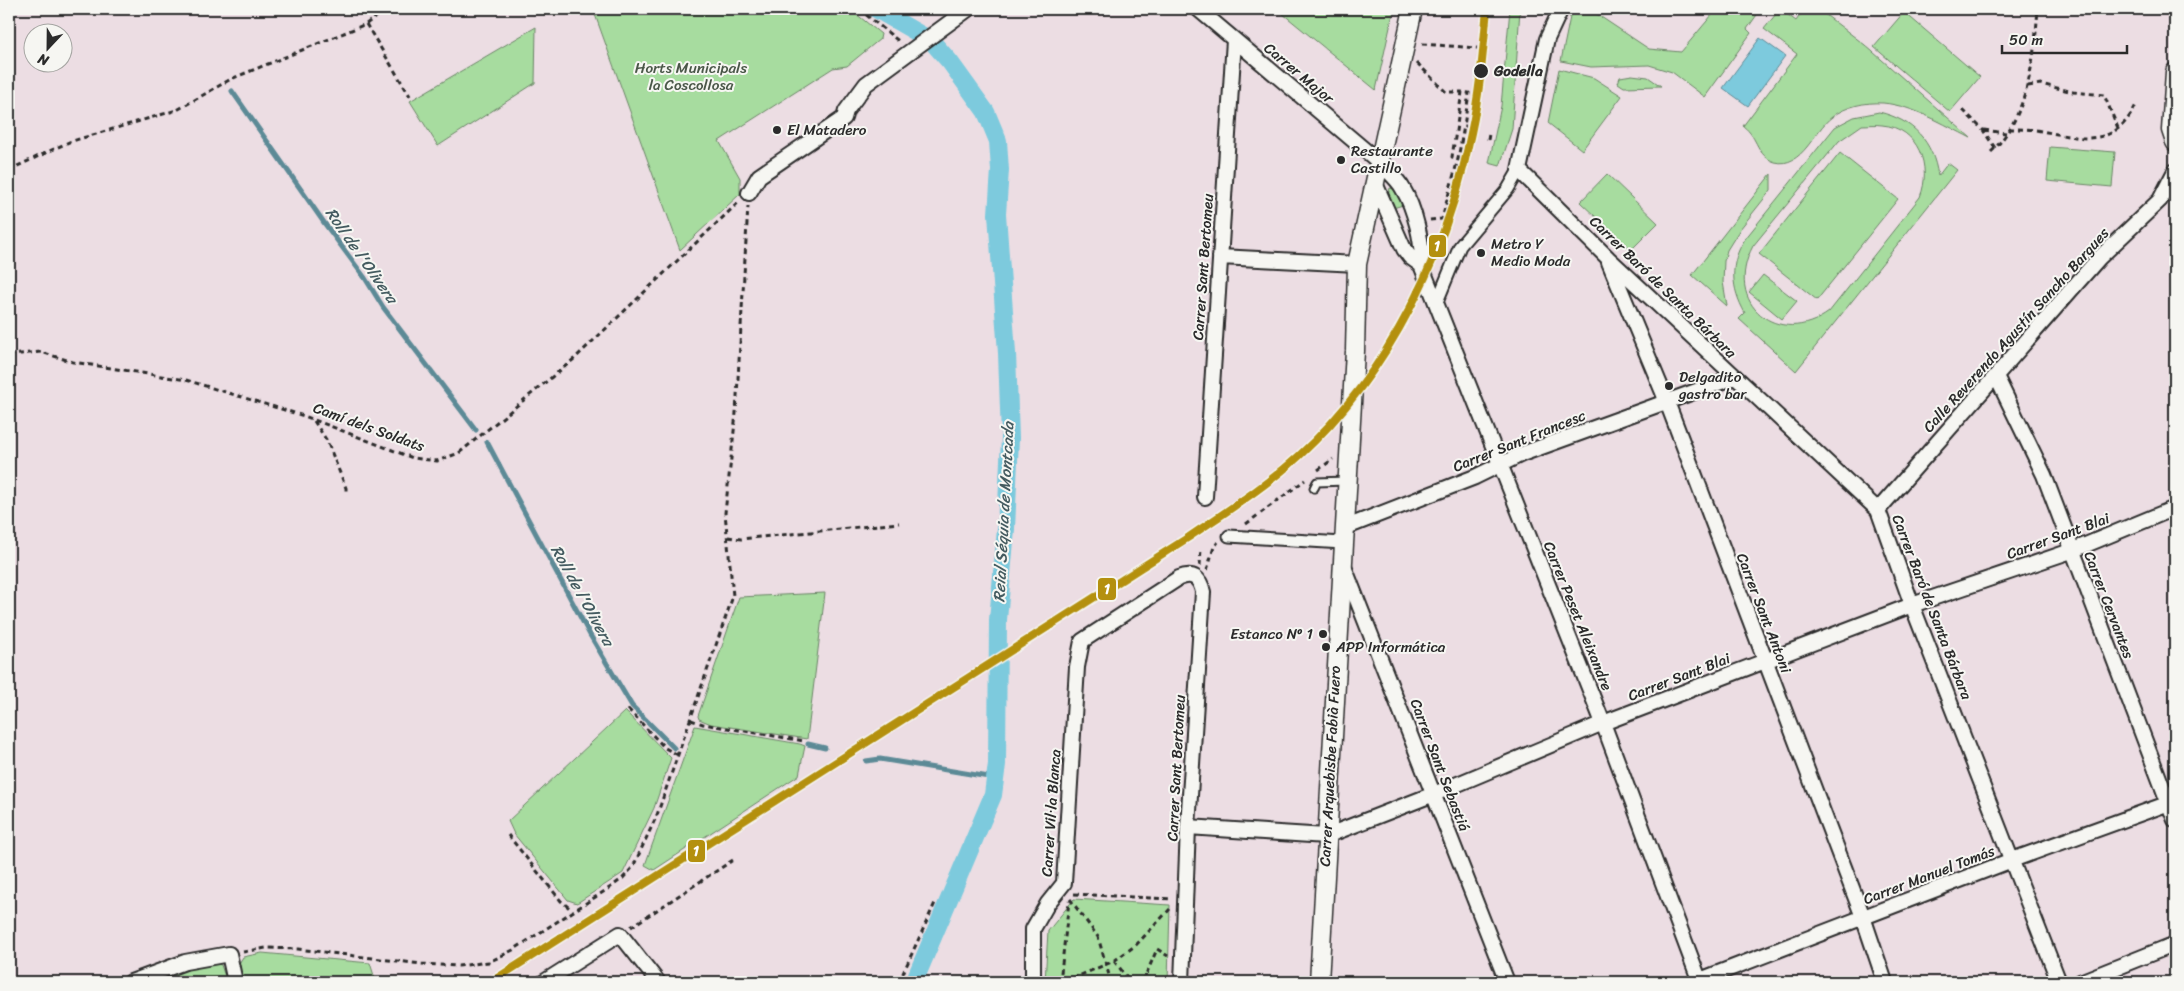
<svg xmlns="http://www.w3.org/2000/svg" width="2184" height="991" viewBox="0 0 2184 991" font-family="Sriracha,sans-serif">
  <rect width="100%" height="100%" fill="#ecdde3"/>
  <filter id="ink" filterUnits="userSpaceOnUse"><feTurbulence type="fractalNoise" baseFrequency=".02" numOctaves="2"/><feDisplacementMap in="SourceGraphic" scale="10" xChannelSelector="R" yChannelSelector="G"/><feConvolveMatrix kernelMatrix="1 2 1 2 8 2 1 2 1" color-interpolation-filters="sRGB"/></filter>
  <g filter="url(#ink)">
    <path fill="#a7dc9f" stroke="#698465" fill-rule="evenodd" d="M593,9H850L881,34L880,39L847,66L833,68L719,141L740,178V194L680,250Z
      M1277,9H1394L1376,90Z
      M1510,9H1520L1512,129L1500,166L1489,163L1501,106Z
      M1575,9H1589L1649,49L1681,52L1717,9H1761L1747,29L1751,33L1705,97L1672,72L1649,65L1591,67L1561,61L1570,17Z
      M1780,9L1796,21L1803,11L1801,9H1818L1865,45L1971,138C1943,124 1914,106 1883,103C1865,102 1846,106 1832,117C1814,130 1802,169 1775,162C1756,156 1759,138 1743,126L1797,54L1764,29Z
      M1904,12L1980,77L1950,112L1874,47Z
      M536,27L535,83L438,146L410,101Z
      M1559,69L1594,78L1622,96L1582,150L1548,123Z
      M1632,75L1648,77L1661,86L1624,87L1618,83L1620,77Z
      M1879,112C1913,120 1933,141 1938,176L1948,163L1957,170L1796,371L1739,319L1745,313C1731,288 1729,264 1745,239L1835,127L1854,117ZM1862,125C1869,125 1875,124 1882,125C1919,128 1932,167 1920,197L1829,312C1779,349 1722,304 1753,246L1839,141Z
      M2050,147L2115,152L2112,187L2047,181Z
      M1840,153L1898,199L1817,300L1759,254Z
      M1607,174L1658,223L1631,250L1580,202Z
      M1771,174V190L1740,229L1727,250L1724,261L1723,282L1727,306L1692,275Z
      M1390,188L1397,190L1403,205L1393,208L1388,195Z
      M1763,275L1797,301L1782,319L1749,292Z
      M825,593L807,739L711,724L699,719L698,716L739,597Z
      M625,711L671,758L654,808L623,873L577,903L568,900L514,834L508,821Z
      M695,726L800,744L805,746L799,775L654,870L645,865Z
      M1074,899L1170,905L1168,982H1045L1048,931Z
      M262,953L370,963L376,982H241L238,965L243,957Z
      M213,962L221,965L227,982H143Z"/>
    <path fill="#7dcadd" stroke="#5c8a96" d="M1760,38L1785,56L1748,106L1723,88Z"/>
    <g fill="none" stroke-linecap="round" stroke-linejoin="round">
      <path stroke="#5c8a96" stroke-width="5" d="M232,91L325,224L365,278L383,307L476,430
        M487,442L590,635L632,706L674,748
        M808,744L825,748
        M866,761L880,759L995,778"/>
      <path stroke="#7dcadd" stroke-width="18" d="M876,9L923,36
        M914,982L993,795L997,764L998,620L1006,529L1010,438L1007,353L997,214L1000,170L998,141L986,112L950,62L935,45"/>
      <defs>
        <path id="service" d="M1314,488L1317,482L1346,481"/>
        <path id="pedestrian" d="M1437,302L1460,246L1508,189L1519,170
          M1229,536L1343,543"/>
        <path id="minor" d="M1198,9L1379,162C1387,171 1398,179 1403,189C1414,207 1424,244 1421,265
          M1561,9L1547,39L1519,170L1608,258L1878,510L1912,605L2059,982
          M1375,183L1404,249L1410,257L1421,265
          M749,193L759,176L844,118L846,111L866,84L968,9
          M1220,257L1357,264
          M1609,262L1667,402L1863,917L1885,982
          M1421,265L1603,723L1700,982
          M1996,376L2044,475L2175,820
          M1205,497L1234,40
          M1878,510L2099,258L2160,200L2175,171
          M1344,528L1475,477L1522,454L1735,377
          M1343,564L1507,982
          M1188,827L1326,836L1434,794L1603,723L1912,605L2071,551L2175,508
          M131,982L185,962L229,954L235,982
          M544,982L620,934L658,982
          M1033,982V929L1048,903L1064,883L1077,667L1082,641L1179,578C1193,572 1200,578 1203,592L1188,827L1182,982
          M1695,982L2012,860L2175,801
          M2080,982L2175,944"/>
        <path id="tertiary" d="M2175,72L2171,130L2175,142
          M1319,982L1355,351L1357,264L1413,9"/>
      </defs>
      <use href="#service" stroke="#2b2b2b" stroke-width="11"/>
      <use href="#pedestrian" stroke="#2b2b2b" stroke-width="15"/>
      <use href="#minor" stroke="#2b2b2b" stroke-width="18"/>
      <use href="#tertiary" stroke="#2b2b2b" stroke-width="21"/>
      <path stroke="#2b2b2b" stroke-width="3" stroke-dasharray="5 4" stroke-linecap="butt" d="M859,9L901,43
        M366,24L410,96
        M1422,44L1477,48
        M1417,63L1446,92H1462
        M2028,86L2041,84L2073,92L2104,95L2118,128
        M1963,110L1983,130L1995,148
        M2009,129C2018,129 2027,129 2036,130C2077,137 2113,152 2136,105
        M1984,130L2006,133
        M1488,140L1489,134
        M1991,152C2029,116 2034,58 2038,9
        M1462,160L1452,157L1462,92L1469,93L1464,126H1466
        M9,170L69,142L177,110L231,79L366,24L387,9
        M1430,220L1442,219L1458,159L1464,126
        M9,355L41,352L73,362L186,380L304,416L413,458L437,461L459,453L574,359L739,202
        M314,421L327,441L346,488V493
        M1318,470L1333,459
        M1246,524L1305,480
        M728,537L741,539L899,523
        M1200,566L1201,548
        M1207,570L1214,547L1218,542
        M628,709L665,748L678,755
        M691,720L703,724L804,741
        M508,835L561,901L573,911
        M1074,894L1172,899
        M1070,899L1098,937L1111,982
        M631,927L736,858
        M243,952L266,948L298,949L422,964L458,966L489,962L513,950L611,887L623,878L633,867L657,815L733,596L725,513L736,413L748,206
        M1114,961L1136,945L1170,909
        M899,982L935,903
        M1060,982L1069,901
        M1064,982L1114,961L1131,982
        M1143,982L1157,949L1168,956"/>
      <use href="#service" stroke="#f6f6f2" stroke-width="7"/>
      <use href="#pedestrian" stroke="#f6f6f2" stroke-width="11"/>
      <use href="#minor" stroke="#f6f6f2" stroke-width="14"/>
      <use href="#tertiary" stroke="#f6f6f2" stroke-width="18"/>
      <defs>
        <path id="metro-1" d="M491,982L1189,537C1227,511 1265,487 1299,456C1390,372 1447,253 1471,133C1480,92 1483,51 1487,9"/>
      </defs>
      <use href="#metro-1" stroke="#f6f6f2" stroke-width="11"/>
      <use href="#metro-1" stroke="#b4900f" stroke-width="8"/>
    </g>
  </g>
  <g fill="#2b2b2b" stroke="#f6f6f2" stroke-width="2">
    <circle cx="1481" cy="71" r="8"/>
    <circle cx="777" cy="130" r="5"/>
    <circle cx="1341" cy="160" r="5"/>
    <circle cx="1481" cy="253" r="5"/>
    <circle cx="1669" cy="386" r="5"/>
    <circle cx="1323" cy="634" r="5"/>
    <circle cx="1326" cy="647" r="5"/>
  </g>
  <g text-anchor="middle" stroke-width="4" stroke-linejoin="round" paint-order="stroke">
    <g font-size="15" fill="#4a5748" stroke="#f6f6f2">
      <text x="691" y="73">Horts Municipals<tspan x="691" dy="17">la Coscollosa</tspan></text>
    </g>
    <g font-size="15" font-weight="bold" fill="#2b2b2b" stroke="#f6f6f2" text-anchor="start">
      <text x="1494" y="76">Godella</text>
    </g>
    <g font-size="15" fill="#2b2b2b" stroke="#f6f6f2">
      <text transform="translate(1299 73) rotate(40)" y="5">Carrer Major</text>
      <text transform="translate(1203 267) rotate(-86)" y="5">Carrer Sant Bertomeu</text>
      <text transform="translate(1663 287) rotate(44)" y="5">Carrer Baró de Santa Bárbara</text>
      <text transform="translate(2016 330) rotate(-48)" y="5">Calle Reverendo Agustín Sancho Bargues</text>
      <text transform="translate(369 427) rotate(20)" y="5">Camí dels Soldats</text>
      <text transform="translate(1519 441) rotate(-22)" y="5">Carrer Sant Francesc</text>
      <text transform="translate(2058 536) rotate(-20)" y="5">Carrer Sant Blai</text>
      <text transform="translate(2109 605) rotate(69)" y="5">Carrer Cervantes</text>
      <text transform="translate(1932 607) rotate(69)" y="5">Carrer Baró de Santa Bárbara</text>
      <text transform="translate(1764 613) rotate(69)" y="5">Carrer Sant Antoni</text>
      <text transform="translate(1578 616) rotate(68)" y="5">Carrer Peset Aleixandre</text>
      <text transform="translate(1679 677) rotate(-21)" y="5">Carrer Sant Blai</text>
      <text transform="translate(1440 765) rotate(69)" y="5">Carrer Sant Sebastiá</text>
      <text transform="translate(1330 766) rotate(-87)" y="5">Carrer Arquebisbe Fabià Fuero</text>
      <text transform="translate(1176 768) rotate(-87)" y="5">Carrer Sant Bertomeu</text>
      <text transform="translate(1051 813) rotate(-86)" y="5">Carrer Vil·la Blanca</text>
      <text transform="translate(1929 875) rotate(-21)" y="5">Carrer Manuel Tomás</text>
    </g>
    <g font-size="15" fill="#2b2b2b" stroke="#f6f6f2" text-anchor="start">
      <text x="787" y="135">El Matadero</text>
      <text x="1351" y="156">Restaurante<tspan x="1351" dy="17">Castillo</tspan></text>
      <text x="1491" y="249">Metro Y<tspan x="1491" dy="17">Medio Moda</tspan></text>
      <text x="1679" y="382">Delgadito<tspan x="1679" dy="17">gastro bar</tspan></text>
      <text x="1313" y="639" text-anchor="end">Estanco Nº 1</text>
      <text x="1336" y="652">APP Informática</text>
    </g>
    <g font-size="16" font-style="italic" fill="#445b60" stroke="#f6f6f2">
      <text transform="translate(362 255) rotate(55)" y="6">Roll de l'Olivera</text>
      <text transform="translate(1003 512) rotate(-87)" y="6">Reial Séquia de Montcada</text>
      <text transform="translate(583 595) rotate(61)" y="6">Roll de l'Olivera</text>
    </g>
  </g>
  <g stroke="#f6f6f2" stroke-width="2">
    <rect x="1428" y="234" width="19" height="24" rx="5" fill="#b4900f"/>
    <rect x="1097" y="577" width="20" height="24" rx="5" fill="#b4900f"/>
    <rect x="687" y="839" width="19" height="24" rx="5" fill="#b4900f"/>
  </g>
  <g font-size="14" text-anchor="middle" font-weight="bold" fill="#fff">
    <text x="1437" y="251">1</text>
    <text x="1107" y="594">1</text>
    <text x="696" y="856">1</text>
  </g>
  <rect width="2184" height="991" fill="none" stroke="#f6f6f2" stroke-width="30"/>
  <rect x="15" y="15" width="2154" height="961" fill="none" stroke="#2b2b2b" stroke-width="2" filter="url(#ink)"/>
  <g transform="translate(48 48) rotate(202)"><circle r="24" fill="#f6f6f2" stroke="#a5a5a2"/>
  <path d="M0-4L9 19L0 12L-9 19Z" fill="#2b2b2b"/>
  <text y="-8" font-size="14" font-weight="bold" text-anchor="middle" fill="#2b2b2b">N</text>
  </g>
  <path d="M2002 45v8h125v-8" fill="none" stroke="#2b2b2b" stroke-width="2.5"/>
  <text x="2009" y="45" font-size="15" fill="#2b2b2b" stroke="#f6f6f2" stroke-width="4" paint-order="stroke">50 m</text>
</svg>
